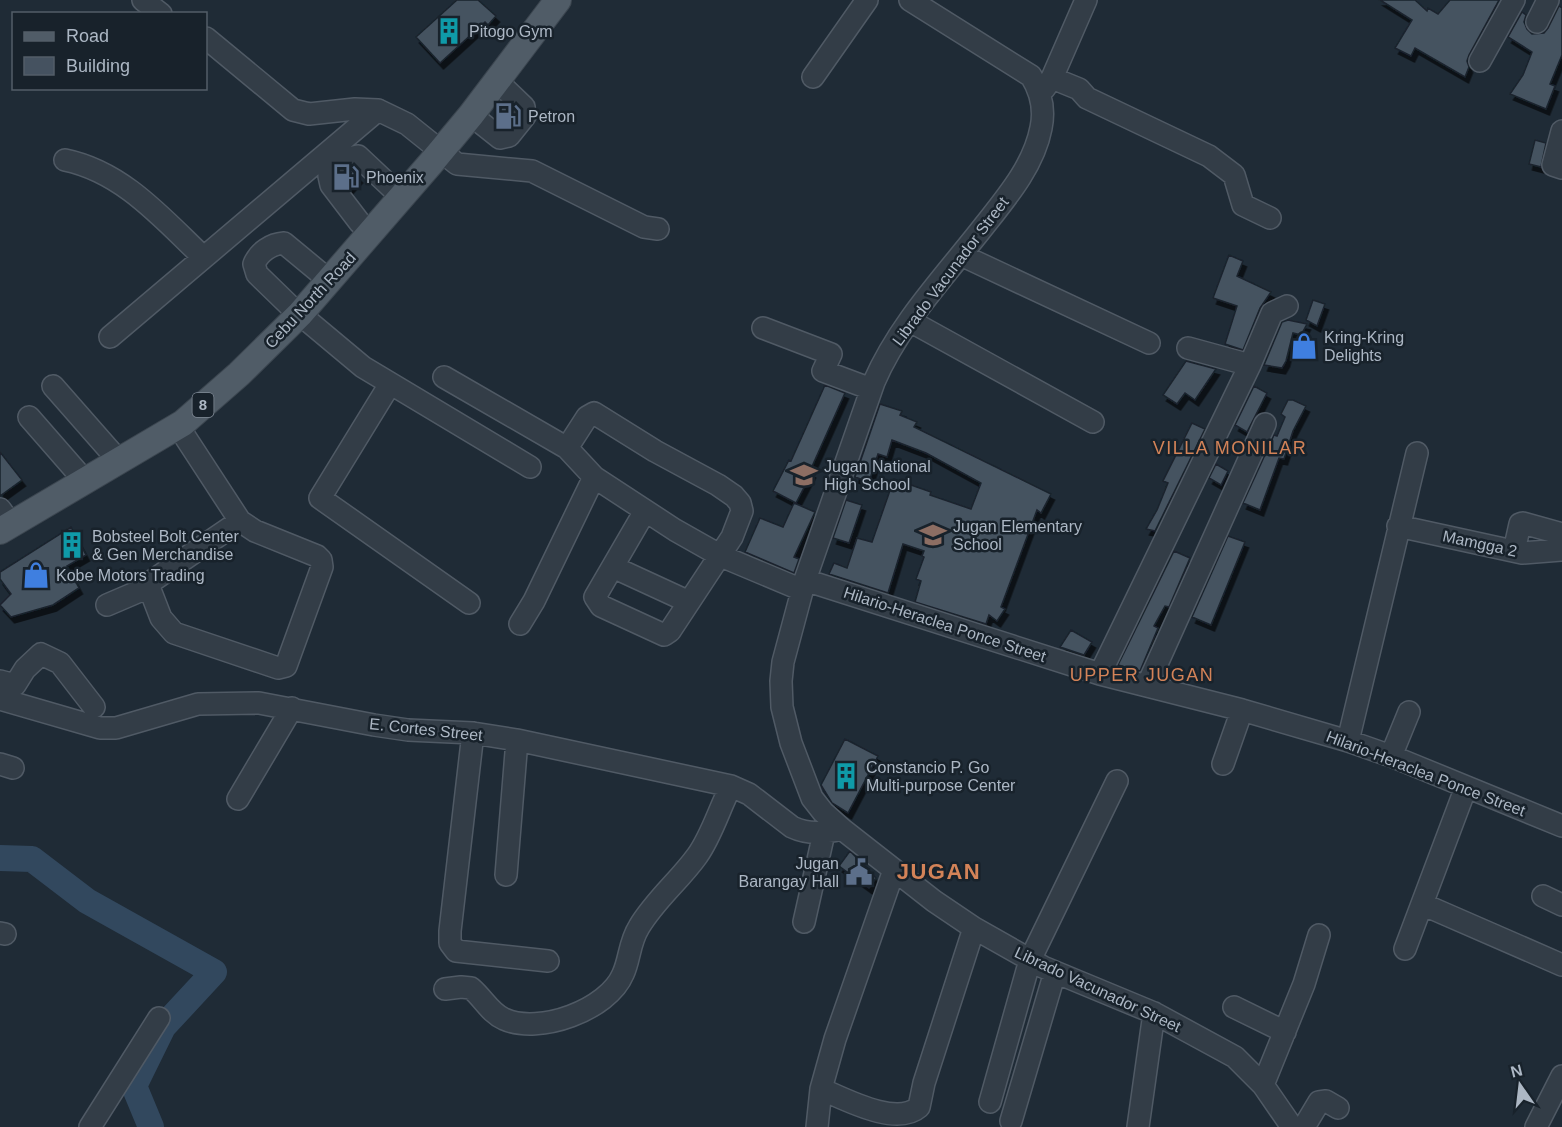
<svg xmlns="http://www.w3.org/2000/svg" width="1562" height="1127" viewBox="0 0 1562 1127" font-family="Helvetica,sans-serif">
  <defs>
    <filter id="shadow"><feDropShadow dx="3.5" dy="6" stdDeviation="0" flood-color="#0009"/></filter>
  </defs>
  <rect width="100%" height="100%" fill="#1f2b36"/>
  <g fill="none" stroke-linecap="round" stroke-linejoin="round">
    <path stroke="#32485e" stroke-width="26" d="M0,858L32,859L87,901L214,972L163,1027L134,1086L151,1127"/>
  </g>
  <path fill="#455260" stroke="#1a242d" stroke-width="1.5" filter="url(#shadow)" d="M457,0H478L496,16L488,25L485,22L440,63L416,37Z
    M1380,0H1415L1427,11L1428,8L1438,14L1450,0H1499L1469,55L1467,61L1469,67L1465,77L1415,48L1411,56L1395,48L1412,20Z
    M1559,6L1562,8V55L1550,84L1555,86L1546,109L1510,94L1523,75L1532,52L1508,37L1522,12L1526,15L1524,22L1527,29L1532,34L1544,33L1548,28Z
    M504,105L511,113L503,124L494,117Z
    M1535,140L1546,143L1541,167L1529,164Z
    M353,171L359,177L349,188L343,180Z
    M1229,255L1243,261L1237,276L1271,292L1260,308L1243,350L1225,344L1237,306L1213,298Z
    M1313,300L1325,304L1317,326L1306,320Z
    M1288,320L1307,324L1301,335L1293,333L1286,361L1282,368L1264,365L1282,322Z
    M1186,361L1216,369L1195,400L1185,393L1177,404L1163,395Z
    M825,385L845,393L810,471L812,472L796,503L773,491L789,460L791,461Z
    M1254,386L1267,393L1247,432L1235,425Z
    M1288,400H1293L1306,406L1293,431L1284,459L1279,458L1260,510L1243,503L1274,435L1277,436L1285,417L1281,414Z
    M880,404L902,411L900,415L917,422L914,427L1051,494L1041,513L1037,510L1001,607L1005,609L997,621L989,615L986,624L915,602L921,581L916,579L924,557L922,556L924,551L903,544L888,593L829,574L834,563L847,568L857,538L872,542L894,479L931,492L930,495L971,509L981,483L926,453L892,440L887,457L878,454L869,482L855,477Z
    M1192,423L1205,429L1155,531L1146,529L1157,510L1168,483L1163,481Z
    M0,452L22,480L0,496Z
    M1216,464L1228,471L1221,485L1209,478Z
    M846,500L862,505L849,543L833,538Z
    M794,503L815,512L794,557L799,559L794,573L745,552L760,518L783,527Z
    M71,527L86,555L67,566L79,588L53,605L11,617L0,605L11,594L0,579V572Z
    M1228,536L1245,542L1211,625L1192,617Z
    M1174,551L1190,558L1169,607L1165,606L1154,626L1158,628L1140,671L1118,665Z
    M1071,630L1092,642L1084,655L1060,647Z
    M845,739L878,756L848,813L832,803L821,785Z
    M850,851L876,878L869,888L839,866Z"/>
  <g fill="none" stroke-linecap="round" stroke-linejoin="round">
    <defs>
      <path id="minor" d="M143,0L161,14
        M910,0L1031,76C1041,92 1045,109 1041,128C1034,165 1007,197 984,226C945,276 899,324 874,382L805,580L783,662L781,681L782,707L791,743L812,798L823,812L842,829L934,901L974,928L1043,967L1154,1013L1235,1057L1263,1085L1292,1127
        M1537,22L1548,0
        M206,38L293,110L309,114L355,109L378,110L407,124L457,164L532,171L644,227L658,229
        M1480,61L1514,0
        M813,77L867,0
        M1052,78L1079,89L1087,98L1209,156L1234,175L1243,205L1270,218
        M1044,89L1052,78L1086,0
        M471,115L500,138L509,136L525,116L524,107L496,80
        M1562,131L1553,165L1562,168
        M65,160C123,172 162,218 203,257
        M360,223L331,185L329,176L349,158L358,156L391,187
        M961,255L1149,343
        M319,272L284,243C271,244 259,252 254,264L257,274L290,306L363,367L530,467
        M910,321L1093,422
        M763,328L831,354L823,371L871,389
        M110,337L378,110
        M1188,348L1250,365
        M444,377L567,448L594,477L675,530L721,556L802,590
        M390,384L320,498L469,603
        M53,386L111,452
        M29,417L77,472
        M567,448L587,417L594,413L655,451L718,485L734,496L740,503L742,511L732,537L670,631L664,635L601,606L595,597L645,511
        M0,509L11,524
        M1398,526L1522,553L1562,550
        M1514,551L1520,524L1523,523L1562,534
        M613,567L689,602
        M805,580L1100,674L1242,710L1348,741L1391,756L1562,826
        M149,587L161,618L174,633L278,668L286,666L322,567L321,560L317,556L255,531L240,521L178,426
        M107,605L149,587L152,581L240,521
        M520,624L534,601L594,477
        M1100,674L1250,365L1272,313L1287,306
        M0,681L15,685L25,669L41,654L60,663L94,707
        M1147,686L1265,424
        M0,699L100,728H116L198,704L259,703L374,725L408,730L473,733L517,740L731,786L749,794L792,827C809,835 824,833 842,829
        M473,733L450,931V943L456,951L548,961
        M1348,741L1417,453
        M1391,756L1409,712
        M0,764L13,768
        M1223,764L1242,710
        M238,799L292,708
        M506,875L517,740
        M1543,896L1562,905
        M1422,904L1562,965
        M804,922L824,833
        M0,933L5,934
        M1405,949L1466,787
        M445,989L461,987L471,988C483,998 490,1013 504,1019C539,1035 608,1010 623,974C630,959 629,943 639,927C655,900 679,881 697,856C712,835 719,809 731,786
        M1234,1007L1285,1032
        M1263,1085L1304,984L1319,935
        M821,1089C845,1099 896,1127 919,1107L924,1083L974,928
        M990,1102L1030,960L1117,781
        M1011,1121L1055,972
        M90,1127L159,1018
        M817,1127L821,1089L835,1039L894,870
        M1138,1127L1154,1013
        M1304,1127L1319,1102L1326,1101L1338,1108
        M1536,1127L1562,1076"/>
      <path id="major" d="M0,531L183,423L239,374L300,314L431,163L471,115L558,0"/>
    </defs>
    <use href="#minor" stroke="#505a65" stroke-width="24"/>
    <use href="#major" stroke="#3c4650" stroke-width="28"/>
    <use href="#minor" stroke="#333d47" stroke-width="21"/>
    <use href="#major" stroke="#505c67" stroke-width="26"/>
  </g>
  <defs>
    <symbol id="building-bare" viewBox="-9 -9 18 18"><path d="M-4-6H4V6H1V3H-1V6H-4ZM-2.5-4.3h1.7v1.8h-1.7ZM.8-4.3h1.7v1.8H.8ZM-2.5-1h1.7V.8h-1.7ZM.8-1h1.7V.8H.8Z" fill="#0f9aa8" stroke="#18222b" stroke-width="2.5" paint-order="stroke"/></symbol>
    <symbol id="fuel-bare" viewBox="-9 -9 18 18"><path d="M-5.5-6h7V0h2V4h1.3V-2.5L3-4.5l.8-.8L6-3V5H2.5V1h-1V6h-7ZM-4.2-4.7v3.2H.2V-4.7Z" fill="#5c6f8a" stroke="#18222b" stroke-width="2.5" paint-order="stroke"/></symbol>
    <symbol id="shop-bare" viewBox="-9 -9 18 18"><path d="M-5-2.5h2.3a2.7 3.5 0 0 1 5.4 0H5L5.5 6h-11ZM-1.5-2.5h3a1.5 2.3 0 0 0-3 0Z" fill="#3f7fe0" stroke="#18222b" stroke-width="2.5" paint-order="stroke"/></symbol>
    <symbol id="school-bare" viewBox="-9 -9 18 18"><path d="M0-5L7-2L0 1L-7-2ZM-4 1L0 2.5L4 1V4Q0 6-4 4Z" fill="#8d6e63" stroke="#18222b" stroke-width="2.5" paint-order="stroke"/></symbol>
    <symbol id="civic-bare" viewBox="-9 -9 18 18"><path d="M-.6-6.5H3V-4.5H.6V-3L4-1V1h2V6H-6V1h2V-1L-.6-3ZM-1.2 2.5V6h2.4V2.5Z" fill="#5c6f8a" stroke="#18222b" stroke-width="2.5" paint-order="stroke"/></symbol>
  </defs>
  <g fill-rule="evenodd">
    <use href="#building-bare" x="430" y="12" width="38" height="38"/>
    <use href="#fuel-bare" x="489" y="97" width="38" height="38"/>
    <use href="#fuel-bare" x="327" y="158" width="38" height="38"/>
    <use href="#shop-bare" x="1285" y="327" width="38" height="38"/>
    <use href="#school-bare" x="785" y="456" width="38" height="38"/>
    <use href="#school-bare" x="914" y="516" width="38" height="38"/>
    <use href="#building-bare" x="53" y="526" width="38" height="38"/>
    <use href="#shop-bare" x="17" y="556" width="38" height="38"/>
    <use href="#building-bare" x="827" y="757" width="38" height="38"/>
    <use href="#civic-bare" x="840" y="853" width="38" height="38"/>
  </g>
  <g text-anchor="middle" stroke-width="5" stroke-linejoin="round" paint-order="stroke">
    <rect fill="#18222b" stroke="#808a96" stroke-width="1.5" x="192.5" y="393" width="21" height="24" rx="4.5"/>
    <g font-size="15" font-weight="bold" fill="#acb7c4">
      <text x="203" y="410">8</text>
    </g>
    <g font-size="16" fill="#acb7c4" stroke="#18222b" text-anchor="start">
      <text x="469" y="37">Pitogo Gym</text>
      <text x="528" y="122">Petron</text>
      <text x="366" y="183">Phoenix</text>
      <text x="1324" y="343">Kring-Kring<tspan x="1324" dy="18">Delights</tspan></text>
      <text x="824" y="472">Jugan National<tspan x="824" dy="18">High School</tspan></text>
      <text x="953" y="532">Jugan Elementary<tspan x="953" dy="18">School</tspan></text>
      <text x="92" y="542">Bobsteel Bolt Center<tspan x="92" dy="18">&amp; Gen Merchandise</tspan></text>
      <text x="56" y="581">Kobe Motors Trading</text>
      <text x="866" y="773">Constancio P. Go<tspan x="866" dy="18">Multi-purpose Center</tspan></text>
      <text x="839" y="869" text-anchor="end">Jugan<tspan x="839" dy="18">Barangay Hall</tspan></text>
    </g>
    <g font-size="16" fill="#acb7c4" stroke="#18222b">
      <text transform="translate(950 271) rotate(-53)" y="6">Librado Vacunador Street</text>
      <text transform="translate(310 300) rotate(-47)" y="6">Cebu North Road</text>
      <text transform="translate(1480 543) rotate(12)" y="6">Mamgga 2</text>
      <text transform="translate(945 624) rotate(18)" y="6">Hilario-Heraclea Ponce Street</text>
      <text transform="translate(426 729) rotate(6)" y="6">E. Cortes Street</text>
      <text transform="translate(1426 773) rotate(21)" y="6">Hilario-Heraclea Ponce Street</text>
      <text transform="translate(1098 989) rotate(25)" y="6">Librado Vacunador Street</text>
    </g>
    <g font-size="18" letter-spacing="1.5" fill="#d38358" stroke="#18222b">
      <text x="1230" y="454">VILLA MONILAR</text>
      <text x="1142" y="681">UPPER JUGAN</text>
    </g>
    <g font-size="22" font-weight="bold" letter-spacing="1.5" fill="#d38358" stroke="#18222b">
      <text x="939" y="879">JUGAN</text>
    </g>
  </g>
  <rect x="12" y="12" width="195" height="78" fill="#18222b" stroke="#535e68" stroke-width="1.5"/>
  <rect x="24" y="32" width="30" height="9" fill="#505c67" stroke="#535e68" stroke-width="1.5"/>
  <text x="66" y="42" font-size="18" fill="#acb7c4">Road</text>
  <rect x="24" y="57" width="30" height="18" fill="#455260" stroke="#535e68" stroke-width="1.5"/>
  <text x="66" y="72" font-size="18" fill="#acb7c4">Building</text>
  <g transform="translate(1520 1085) rotate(346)" stroke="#18222b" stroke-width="4.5" paint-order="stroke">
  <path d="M0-4.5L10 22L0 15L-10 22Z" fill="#acb7c4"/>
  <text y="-9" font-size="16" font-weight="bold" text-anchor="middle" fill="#acb7c4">N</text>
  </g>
</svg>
